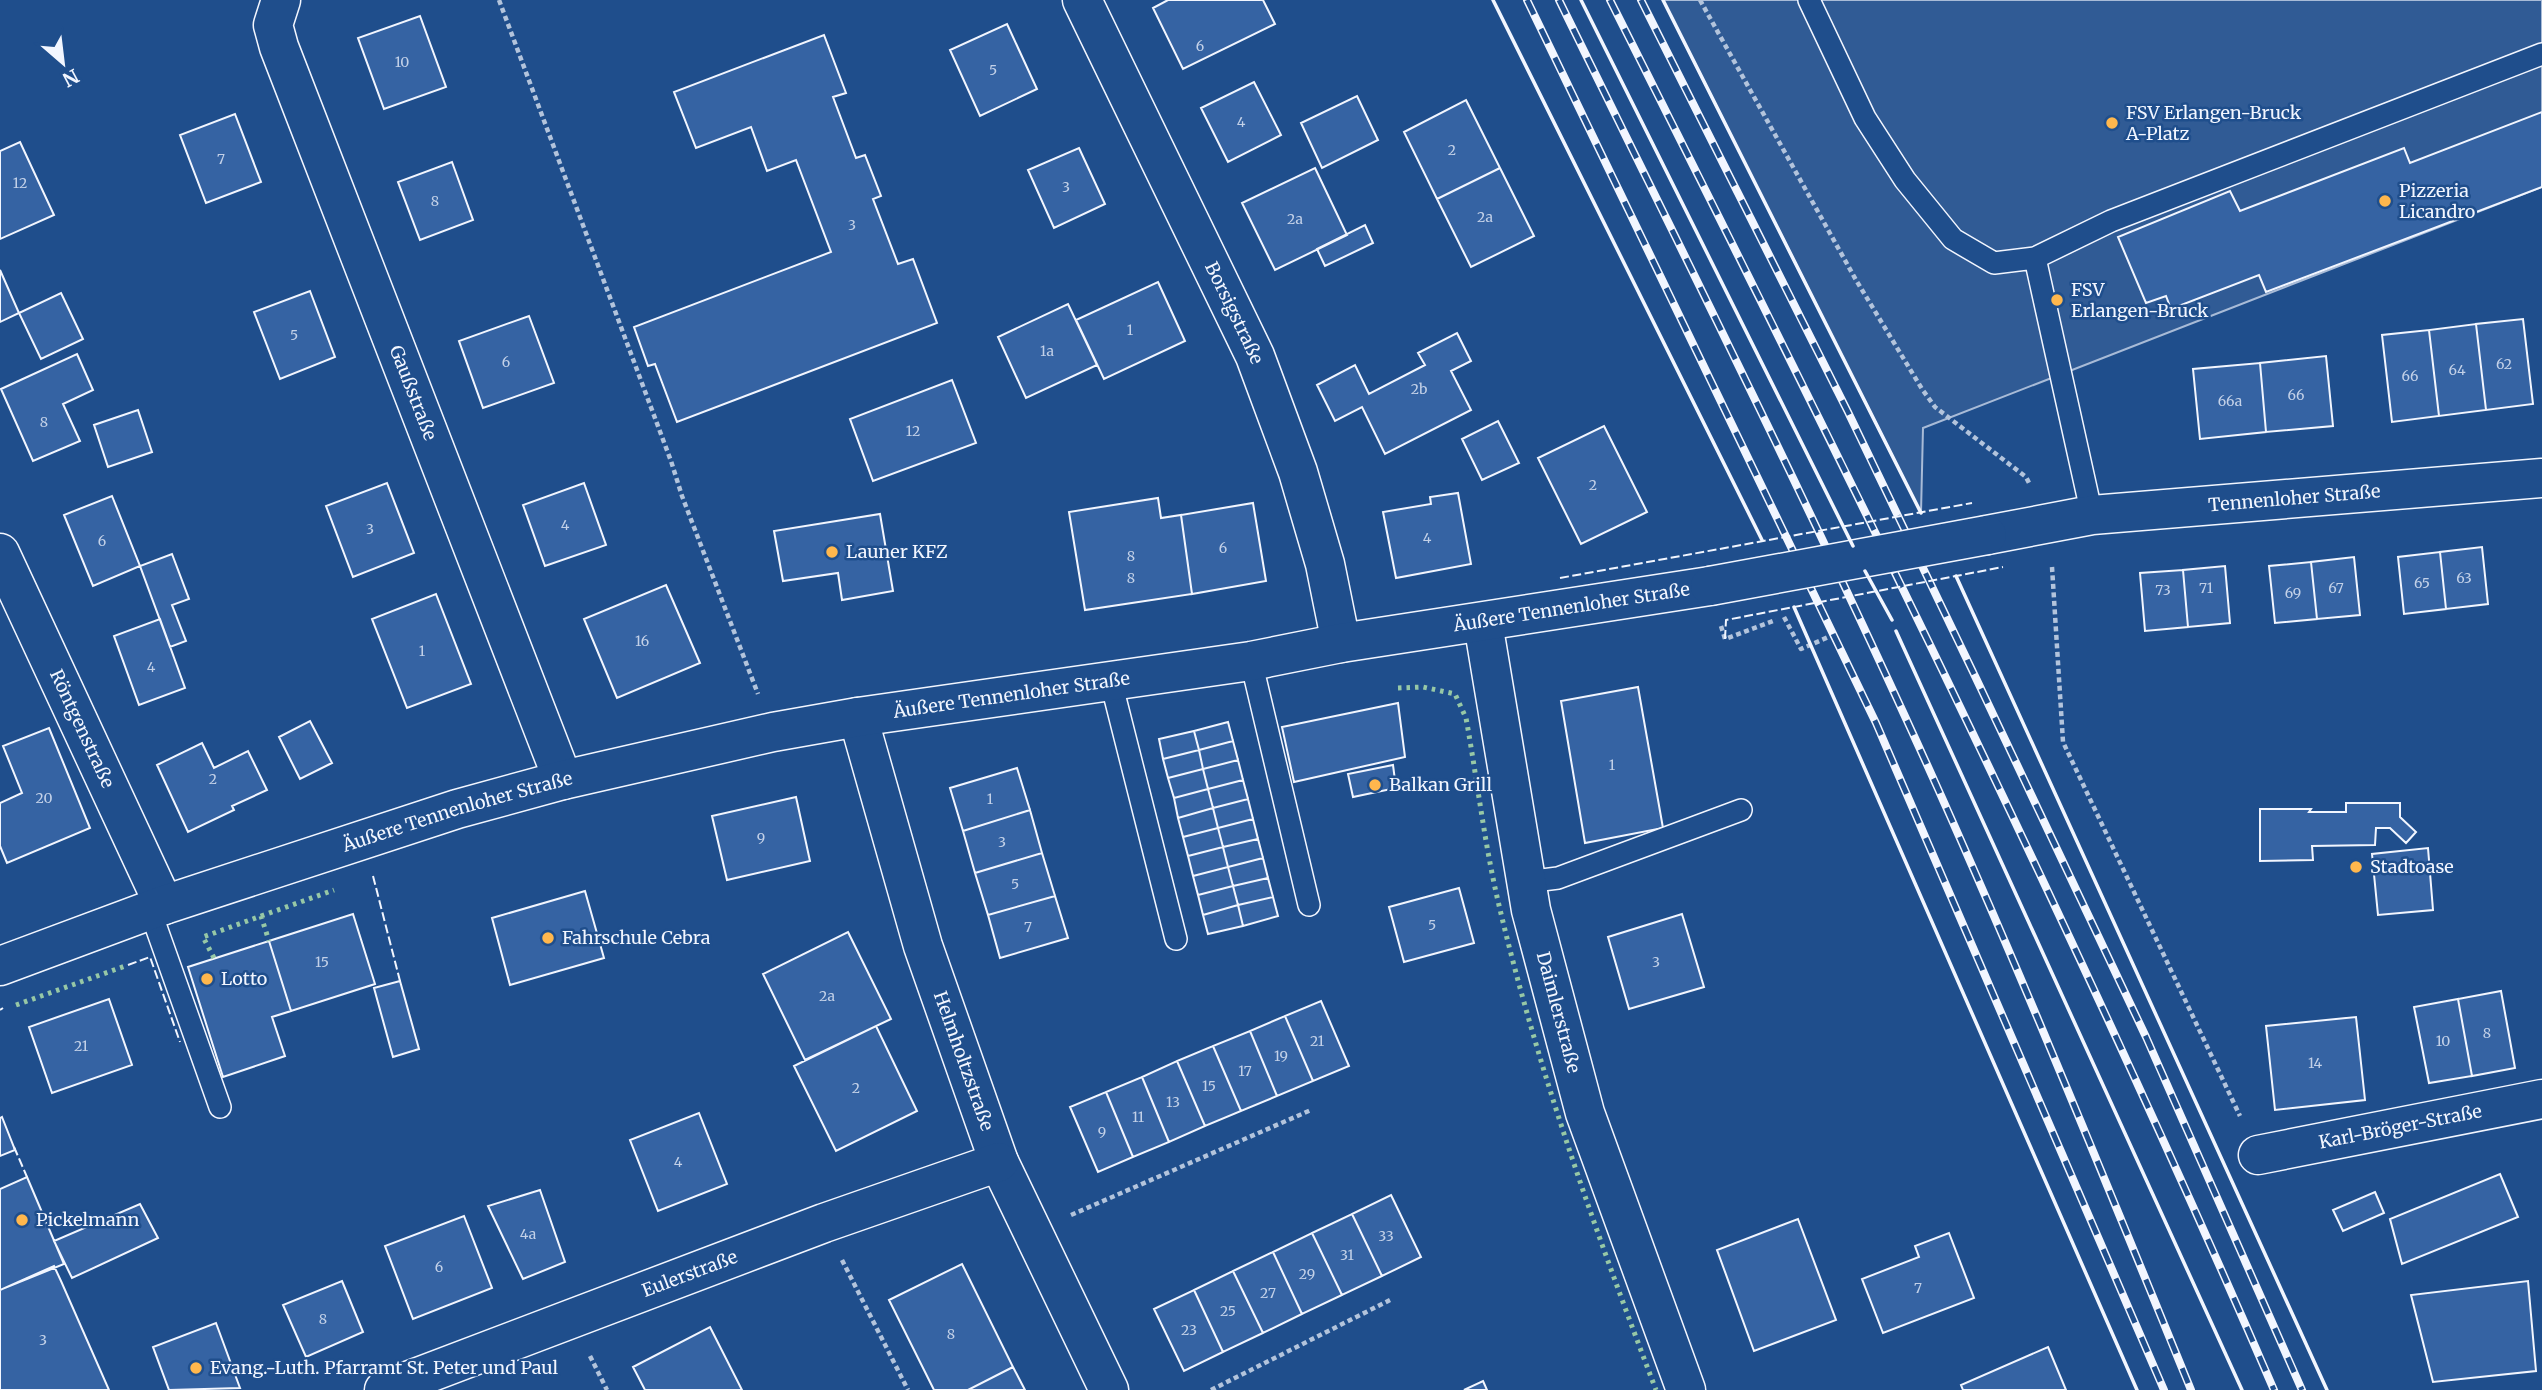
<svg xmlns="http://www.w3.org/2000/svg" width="2542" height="1390" viewBox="0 0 2542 1390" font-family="Merriweather,serif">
  <rect width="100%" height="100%" fill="#1f4e8c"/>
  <path fill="#305b95" stroke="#a8bbd7" stroke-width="2" d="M1663,0H2542V187L1923,428L1921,513Z"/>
  <path fill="#3563a3" stroke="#f2f6ff" stroke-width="2" d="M1168,0H1263L1275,24L1183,69L1153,8Z
    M420,16L446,87L384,109L358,38Z
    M1007,24L1037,89L980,116L950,50Z
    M824,35L846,93L833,97L856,158L865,155L881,196L873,199L898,264L913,259L937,323L677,422L655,364L648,366L634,327L831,252L796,160L767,171L751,127L696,148L674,92Z
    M1254,82L1281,135L1228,162L1201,108Z
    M1357,96L1378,140L1322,168L1301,123Z
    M1466,100L1500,168L1437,199L1404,132Z
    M2542,112V187L2266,292L2259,275L2171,309L2166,296L2146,303L2118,237L2230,191L2240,211L2404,148L2410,163Z
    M235,114L261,182L206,203L180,135Z
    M20,142L54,215L0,239V151Z
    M1079,148L1105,204L1054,228L1028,170Z
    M452,162L473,220L420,240L398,182Z
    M1315,168L1347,235L1275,270L1242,203Z
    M1500,168L1534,236L1471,267L1437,199Z
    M1365,225L1373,243L1325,266L1317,249Z
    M0,270L19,313L0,322Z
    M1158,282L1185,341L1104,379L1076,320Z
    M310,291L335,357L280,379L254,312Z
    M61,293L83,339L41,359L19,313Z
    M1068,304L1097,365L1026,398L998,337Z
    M529,316L554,383L483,408L459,341Z
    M2523,319L2533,404L2486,410L2476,324Z
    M2476,324L2486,410L2439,416L2429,330Z
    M2429,330L2439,416L2392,422L2382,335Z
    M1457,333L1471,361L1451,371L1471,410L1385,454L1362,407L1335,421L1317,385L1355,365L1369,394L1425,365L1418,353Z
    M77,354L93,390L63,404L80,441L33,461L1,389Z
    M2326,356L2333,426L2266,432L2260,363Z
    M2260,363L2266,432L2200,439L2193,369Z
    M952,380L976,443L873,481L850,419Z
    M138,410L152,452L108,467L94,425Z
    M1498,421L1519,463L1482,480L1462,439Z
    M1604,426L1647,512L1581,544L1538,458Z
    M387,483L414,553L353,577L326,506Z
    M584,483L606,545L545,566L523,505Z
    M1458,493L1471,564L1396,578L1383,512L1431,504L1430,497Z
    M112,496L140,566L93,586L64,515Z
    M1158,498L1161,518L1181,515L1192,594L1085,610L1069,512Z
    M1253,503L1266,581L1192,594L1181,515Z
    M880,514L893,591L842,600L838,573L783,581L774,531Z
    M2482,547L2488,604L2446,609L2440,552Z
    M2440,552L2446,609L2404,614L2398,557Z
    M172,554L189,599L172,605L186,641L170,647L140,566Z
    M2354,557L2360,615L2317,619L2311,562Z
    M2311,562L2317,619L2275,623L2269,566Z
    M2225,566L2230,623L2188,627L2183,570Z
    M2183,570L2188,627L2145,631L2140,573Z
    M666,585L700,663L617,698L584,619Z
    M436,594L471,684L407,708L372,619Z
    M160,619L185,688L139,705L114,636Z
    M1638,687L1663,828L1585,843L1561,701Z
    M1398,703L1405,757L1294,782L1282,727Z
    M310,721L332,763L300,779L279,737Z
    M1228,722L1233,741L1199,750L1194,731Z
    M49,728L90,828L7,863L0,846V803L22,793L3,746Z
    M1194,731L1199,750L1163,759L1159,739Z
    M1233,741L1238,760L1203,769L1199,750Z
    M202,743L214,768L248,751L267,790L232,806L234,810L188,832L157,765Z
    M1199,750L1203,769L1168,778L1163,759Z
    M1238,760L1243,780L1208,789L1203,769Z
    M1393,765L1396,788L1353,797L1348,774Z
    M1017,768L1030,810L963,831L950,788Z
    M1203,769L1208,789L1174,798L1168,778Z
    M1243,780L1248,799L1213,808L1208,789Z
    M1208,789L1213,808L1178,818L1174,798Z
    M796,797L810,861L727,880L712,816Z
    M1248,799L1253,819L1218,828L1213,808Z
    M2346,803H2400V817L2416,832L2406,843L2390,828H2376L2375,845L2312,846L2313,860L2260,861V809H2311L2309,812H2346Z
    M1213,808L1218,828L1183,837L1178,818Z
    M1030,810L1042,853L975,873L963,831Z
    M1253,819L1258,839L1223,847L1218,828Z
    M1218,828L1223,847L1188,856L1183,837Z
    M1258,839L1263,858L1228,867L1223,847Z
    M1223,847L1228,867L1193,876L1188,856Z
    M2428,848L2433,910L2378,915L2372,854Z
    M1042,853L1055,896L988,915L975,873Z
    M1263,858L1268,878L1233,886L1228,867Z
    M1228,867L1233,886L1198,895L1193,876Z
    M1268,878L1273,897L1238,905L1233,886Z
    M1233,886L1238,905L1203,915L1198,895Z
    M1459,888L1474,943L1404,962L1389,907Z
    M585,891L604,958L510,985L492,918Z
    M1055,896L1068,938L1000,958L988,915Z
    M1273,897L1278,916L1243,926L1238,905Z
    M1238,905L1243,926L1208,934L1203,915Z
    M353,914L375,984L291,1011L269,941Z
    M1682,914L1704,987L1629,1009L1608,937Z
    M848,932L891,1019L805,1060L763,974Z
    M269,941L291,1011L272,1017L285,1056L223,1077L188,967Z
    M400,981L419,1049L393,1057L374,988Z
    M2501,991L2515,1068L2472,1076L2458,999Z
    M109,999L132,1065L52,1093L29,1027Z
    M2458,999L2472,1076L2429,1083L2414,1007Z
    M1321,1001L1349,1066L1313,1081L1285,1016Z
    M1285,1016L1313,1081L1277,1096L1250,1031Z
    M2356,1017L2365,1100L2275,1110L2266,1026Z
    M876,1026L917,1111L836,1151L794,1066Z
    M1250,1031L1277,1096L1241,1111L1213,1046Z
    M1213,1046L1241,1111L1205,1126L1177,1061Z
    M1177,1061L1205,1126L1169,1142L1142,1077Z
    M1142,1077L1169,1142L1133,1157L1106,1092Z
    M1106,1092L1133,1157L1098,1172L1070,1107Z
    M699,1113L727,1184L658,1211L630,1140Z
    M2,1117L15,1150L0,1156V1118Z
    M2500,1174L2518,1217L2402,1264L2390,1219Z
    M27,1177L64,1264L0,1290V1189Z
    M540,1190L565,1262L523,1279L488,1206Z
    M2375,1192L2384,1213L2343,1231L2333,1210Z
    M1391,1195L1421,1257L1382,1276L1352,1214Z
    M140,1204L158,1238L72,1278L54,1241Z
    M1352,1214L1382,1276L1342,1295L1312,1233Z
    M464,1216L492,1288L413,1319L385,1246Z
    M1798,1219L1836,1320L1754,1351L1717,1250Z
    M1312,1233L1342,1295L1302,1314L1273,1252Z
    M1949,1233L1974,1298L1883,1333L1862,1279L1919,1257L1915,1246Z
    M1273,1252L1302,1314L1263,1333L1233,1271Z
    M962,1264L1013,1367L968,1390H934L889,1300Z
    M54,1266L61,1281L109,1390H0V1290Z
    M1233,1271L1263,1333L1223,1352L1194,1290Z
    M342,1281L363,1332L306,1357L283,1305Z
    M2528,1281L2536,1371L2433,1382L2411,1295Z
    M1194,1290L1223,1352L1184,1371L1154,1309Z
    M216,1323L240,1388L169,1390L153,1347Z
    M710,1327L742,1390H645L633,1367Z
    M2048,1347L2066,1390H1963L1961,1385Z
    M1013,1367L1025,1390H968Z
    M1483,1381L1487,1390H1464Z"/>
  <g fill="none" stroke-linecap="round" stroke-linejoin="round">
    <defs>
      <path id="service" d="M1809,0L1865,118L1905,180L1953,239L1994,263L2035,258
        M2092,515L2035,258L2111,221L2542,54
        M1251,661L1309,905
        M1111,682L1176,939
        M1526,882L1558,878L1741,810
        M150,910L220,1107"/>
      <g id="minor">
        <path id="s1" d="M281,0L273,25L279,47L563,780"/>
        <path id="s2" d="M1082,0L1255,356L1298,472L1325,564L1341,643"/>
        <path id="s3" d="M0,553L164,905"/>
        <path id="s4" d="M1483,623L1531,910L1585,1113L1686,1390"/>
        <path id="s5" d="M858,717L923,946L999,1162L1109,1390"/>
        <path id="s6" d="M2258,1155L2542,1099"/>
        <path id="s7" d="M384,1390L824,1223L999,1162"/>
      </g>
      <g id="tertiary">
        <path id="s8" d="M1987,535L2092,515L2542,478"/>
        <path id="s9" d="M0,966L164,905L457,809L563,780L773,732L858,717L1251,661L1341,643L1710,586"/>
      </g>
    </defs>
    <use href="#service" stroke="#f2f6ff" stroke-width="24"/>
    <use href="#minor" stroke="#f2f6ff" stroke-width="41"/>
    <use href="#tertiary" stroke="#f2f6ff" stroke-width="41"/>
    <path stroke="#b3c4dc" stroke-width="4.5" stroke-dasharray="5 3.5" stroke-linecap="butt" d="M499,0L671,461L682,496L758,694
      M1700,0L1856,280L1922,389L1935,407L2026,477L2030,485
      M2052,567L2063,742L2240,1116
      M1784,617L1801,649L1833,635
      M1721,626L1725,639L1776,620
      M1071,1215L1311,1110
      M842,1260L908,1390
      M590,1356L607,1390
      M1211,1390L1390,1300"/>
    <use href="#service" stroke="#1f4e8c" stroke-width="21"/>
    <use href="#minor" stroke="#1f4e8c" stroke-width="38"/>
    <use href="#tertiary" stroke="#1f4e8c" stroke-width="38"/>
    <defs>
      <path id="rail" d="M1527,0L1876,723L2164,1390
        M1559,0C1675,237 1793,472 1903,712C2006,935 2098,1163 2191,1390
        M1610,0C1841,459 2070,919 2274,1390
        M1641,0L1848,412L1974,674L2146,1037L2302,1390"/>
    </defs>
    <use href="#rail" stroke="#f2f6ff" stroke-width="8"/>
    <use href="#rail" stroke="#1f4e8c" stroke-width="5" stroke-dasharray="16" stroke-linecap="butt"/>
    <defs>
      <path id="tertiary-bridge" d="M1710,586L1987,535"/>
    </defs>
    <use href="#tertiary-bridge" stroke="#f2f6ff" stroke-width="41" stroke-linecap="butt"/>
    <use href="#tertiary-bridge" stroke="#1f4e8c" stroke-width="38"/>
    <path stroke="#97c8a6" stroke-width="5" stroke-dasharray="3.5 5" stroke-linecap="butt" d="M1398,688L1423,687L1455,694L1466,718C1477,778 1484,841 1498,901C1537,1068 1595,1230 1656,1390
      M261,916L334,890
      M214,958L203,937L261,916L269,941
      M16,1005L128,965"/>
    <path stroke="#f2f6ff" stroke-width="2" stroke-dasharray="9 3.5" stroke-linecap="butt" d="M1560,578L1972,503
      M1725,639L1726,620L2003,567
      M373,876L400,981
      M128,965L150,957L180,1042
      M0,1010L3,1008
      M14,1147L27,1177"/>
    <path stroke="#f2f6ff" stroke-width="3.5" d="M1493,0L1762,540
      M1581,0L1853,546
      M1663,0L1921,513
      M1865,571L1892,620
      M1956,576L2327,1390
      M1794,607L2137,1390
      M1896,631L2242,1390"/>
  </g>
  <g fill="#ffb74d" stroke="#1f4e8c" stroke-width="2.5">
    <circle cx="2112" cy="123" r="7"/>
    <circle cx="2385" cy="201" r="7"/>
    <circle cx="2057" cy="300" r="7"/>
    <circle cx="832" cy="552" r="7"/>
    <circle cx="1375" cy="785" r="7"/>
    <circle cx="2356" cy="867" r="7"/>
    <circle cx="548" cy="938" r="7"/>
    <circle cx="207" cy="979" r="7"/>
    <circle cx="22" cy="1220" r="7"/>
    <circle cx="196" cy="1368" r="7"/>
  </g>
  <g text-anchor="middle" stroke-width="5" stroke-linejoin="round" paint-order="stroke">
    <g font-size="14" fill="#c3d1e8">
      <text x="1200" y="51">6</text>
      <text x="402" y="67">10</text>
      <text x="993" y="75">5</text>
      <text x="1241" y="127">4</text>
      <text x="1452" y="155">2</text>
      <text x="221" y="164">7</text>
      <text x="20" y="188">12</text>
      <text x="1066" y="192">3</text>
      <text x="435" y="206">8</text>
      <text x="1485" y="222">2a</text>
      <text x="1295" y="224">2a</text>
      <text x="852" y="230">3</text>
      <text x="1130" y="335">1</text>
      <text x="294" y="340">5</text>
      <text x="1047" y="356">1a</text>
      <text x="506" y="367">6</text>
      <text x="2504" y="369">62</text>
      <text x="2457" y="375">64</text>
      <text x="2410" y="381">66</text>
      <text x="1419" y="394">2b</text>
      <text x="2296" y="400">66</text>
      <text x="2230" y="406">66a</text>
      <text x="44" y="427">8</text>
      <text x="913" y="436">12</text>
      <text x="1593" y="490">2</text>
      <text x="565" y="530">4</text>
      <text x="370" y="534">3</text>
      <text x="1427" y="543">4</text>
      <text x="102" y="546">6</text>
      <text x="1223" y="553">6</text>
      <text x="1131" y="561">8</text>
      <text x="1131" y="583">8</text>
      <text x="2464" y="583">63</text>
      <text x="2422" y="588">65</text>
      <text x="2206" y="593">71</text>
      <text x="2336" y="593">67</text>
      <text x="2163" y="595">73</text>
      <text x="2293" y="598">69</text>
      <text x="642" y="646">16</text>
      <text x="422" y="656">1</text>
      <text x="151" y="672">4</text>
      <text x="1612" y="770">1</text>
      <text x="213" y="784">2</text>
      <text x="44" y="803">20</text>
      <text x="990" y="804">1</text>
      <text x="761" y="843">9</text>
      <text x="1002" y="847">3</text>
      <text x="1015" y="889">5</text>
      <text x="1432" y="930">5</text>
      <text x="1028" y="932">7</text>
      <text x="322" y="967">15</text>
      <text x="1656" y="967">3</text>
      <text x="827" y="1001">2a</text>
      <text x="2487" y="1038">8</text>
      <text x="1317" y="1046">21</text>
      <text x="2443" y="1046">10</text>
      <text x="81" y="1051">21</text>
      <text x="1281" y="1061">19</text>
      <text x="2315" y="1068">14</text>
      <text x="1245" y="1076">17</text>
      <text x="1209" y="1091">15</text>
      <text x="856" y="1093">2</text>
      <text x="1173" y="1107">13</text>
      <text x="1138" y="1122">11</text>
      <text x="1102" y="1137">9</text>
      <text x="678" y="1167">4</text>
      <text x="528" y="1239">4a</text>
      <text x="1386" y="1241">33</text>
      <text x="1347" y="1260">31</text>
      <text x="439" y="1272">6</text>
      <text x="1307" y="1279">29</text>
      <text x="1918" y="1293">7</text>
      <text x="1268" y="1298">27</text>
      <text x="1228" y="1316">25</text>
      <text x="323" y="1324">8</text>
      <text x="1189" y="1335">23</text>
      <text x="951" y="1339">8</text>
      <text x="43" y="1345">3</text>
    </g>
    <g font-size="18" fill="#f2f6ff" stroke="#1f4e8c" text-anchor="start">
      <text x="2126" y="119">FSV Erlangen-Bruck<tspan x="2126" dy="21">A-Platz</tspan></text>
      <text x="2399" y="197">Pizzeria<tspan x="2399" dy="21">Licandro</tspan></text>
      <text x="2071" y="296">FSV<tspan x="2071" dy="21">Erlangen-Bruck</tspan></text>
      <text x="846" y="558">Launer KFZ</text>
      <text x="1389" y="791">Balkan Grill</text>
      <text x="2370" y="873">Stadtoase</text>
      <text x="562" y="944">Fahrschule Cebra</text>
      <text x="221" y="985">Lotto</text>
      <text x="36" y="1226">Pickelmann</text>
      <text x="210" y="1374">Evang.-Luth. Pfarramt St. Peter und Paul</text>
    </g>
    <g font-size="18" fill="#f2f6ff" stroke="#1f4e8c">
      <text dy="6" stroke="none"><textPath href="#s2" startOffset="348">Borsigstraße</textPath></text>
      <text dy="6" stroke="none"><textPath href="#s1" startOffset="420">Gaußstraße</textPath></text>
      <text dy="6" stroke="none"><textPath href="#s8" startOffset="310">Tennenloher Straße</textPath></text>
      <text dy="6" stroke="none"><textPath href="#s9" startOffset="1617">Äußere Tennenloher Straße</textPath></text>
      <text dy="6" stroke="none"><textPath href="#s9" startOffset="1050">Äußere Tennenloher Straße</textPath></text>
      <text dy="6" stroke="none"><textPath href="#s3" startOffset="194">Röntgenstraße</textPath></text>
      <text dy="6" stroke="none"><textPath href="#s9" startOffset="483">Äußere Tennenloher Straße</textPath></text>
      <text dy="6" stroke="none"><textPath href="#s4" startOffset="397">Daimlerstraße</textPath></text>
      <text dy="6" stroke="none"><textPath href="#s5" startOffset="360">Helmholtzstraße</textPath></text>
      <text dy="6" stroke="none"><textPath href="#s6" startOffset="145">Karl-Bröger-Straße</textPath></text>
      <text dy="6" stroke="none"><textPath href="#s7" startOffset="327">Eulerstraße</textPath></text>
    </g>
  </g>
  <g transform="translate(63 63) rotate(152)" stroke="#1f4e8c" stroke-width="5" paint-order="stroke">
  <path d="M0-5L12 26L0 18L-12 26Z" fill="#f2f6ff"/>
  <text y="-10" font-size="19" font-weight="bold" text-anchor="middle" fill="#f2f6ff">N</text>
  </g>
</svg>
